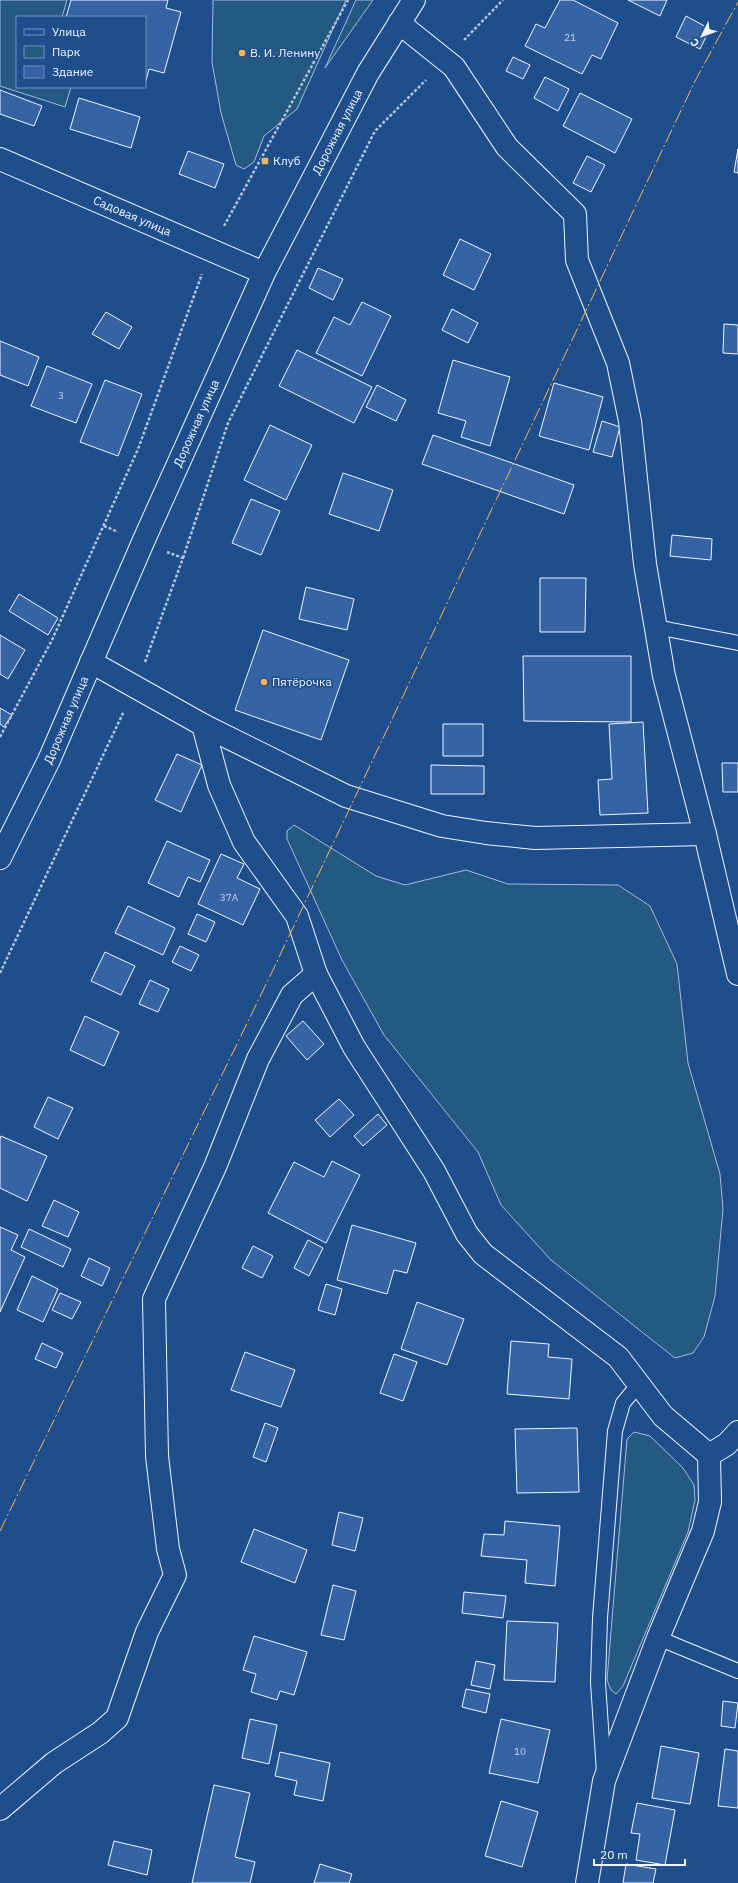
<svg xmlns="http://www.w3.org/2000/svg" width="738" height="1883" viewBox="0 0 738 1883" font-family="'IBM Plex Sans',sans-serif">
  <rect width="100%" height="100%" fill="#1f4e8c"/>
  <path fill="#245a82" stroke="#a8bbd7" d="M0,0H67L62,17H17V87H71L65,107L0,86Z
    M213,0H346L297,109L264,136L254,162L244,169L236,165L221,113L212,62Z
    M356,0H373L325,68Z
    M294,825L376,876L405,885L466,870L508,884L618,885L650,906L677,964L688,1063L720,1174L723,1209L715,1296L704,1337L693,1353L675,1358L551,1260L501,1205L478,1152L384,1035L342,960L287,839V831Z
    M634,1432L650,1436L683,1468L694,1485L695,1500L688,1532L623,1686L616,1694L611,1690L607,1680L627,1439Z"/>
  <path fill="#3563a3" stroke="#f2f6ff" d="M71,0H168L166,8L181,12L164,73L149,69L145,85V17H66Z
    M560,0H573L618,23L601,59L592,55L582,74L525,46L536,24L545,28Z
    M628,0H667L660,16Z
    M686,16L710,29L700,49L676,37Z
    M513,57L530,65L523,79L506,71Z
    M545,77L569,89L558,111L534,98Z
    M0,90L42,106L34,126L0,114Z
    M580,93L632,119L615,153L563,126Z
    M79,98L140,117L131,148L70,129Z
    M738,149V173L734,172Z
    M188,151L224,164L215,188L179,174Z
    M587,156L605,165L591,192L573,183Z
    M460,239L491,254L474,290L443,275Z
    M318,268L343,279L333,300L309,288Z
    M362,302L391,316L362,376L316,353L334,317L350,325Z
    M452,309L478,323L468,343L442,330Z
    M106,312L132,327L119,349L92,334Z
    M724,324L738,325V354L723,353Z
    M0,341L39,357L28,386L0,375Z
    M297,350L372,387L354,423L279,386Z
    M453,360L510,377L490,446L461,437L466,421L438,413Z
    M47,366L92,384L76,423L31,406Z
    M105,380L142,394L118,456L80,442Z
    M554,383L603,397L589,450L539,436Z
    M377,385L406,400L396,421L366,407Z
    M602,421L620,427L612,457L593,452Z
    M270,425L312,445L286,500L244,480Z
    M433,435L574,485L564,514L422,464Z
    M343,473L393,490L379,531L329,514Z
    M251,499L280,511L261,555L232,543Z
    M672,535L712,539L711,560L670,556Z
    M540,578H586L585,632H540Z
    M306,587L354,599L347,630L299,619Z
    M19,594L58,618L48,635L9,611Z
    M263,630L349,660L321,740L235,710Z
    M0,635L25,650L8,679L0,674Z
    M523,656H631V722L524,721Z
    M0,708L12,715L4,727L0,724Z
    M643,722L648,813L600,815L598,780L612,779L609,724Z
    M443,724H483V756H443Z
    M177,754L202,765L181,812L155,800Z
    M722,763H738V792H723Z
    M431,765L484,766V794H431Z
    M167,841L210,860L200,882L188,877L179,897L148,883Z
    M221,854L244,864L237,878L260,889L243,925L198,904Z
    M128,906L175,928L163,955L115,933Z
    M197,914L215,922L206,942L188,934Z
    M180,946L199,955L191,971L172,962Z
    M105,952L135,966L121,995L91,981Z
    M150,980L169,989L158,1012L139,1004Z
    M85,1016L119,1032L104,1066L70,1050Z
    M303,1021L324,1044L307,1060L286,1036Z
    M48,1097L73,1108L58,1139L34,1127Z
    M339,1099L354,1115L330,1137L315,1120Z
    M378,1114L387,1125L363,1146L354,1136Z
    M1,1136L47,1156L27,1201L0,1188V1139Z
    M332,1161L360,1175L326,1243L268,1213L294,1162L324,1177Z
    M54,1200L79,1212L68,1237L42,1226Z
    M352,1225L416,1243L407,1273L394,1270L387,1294L337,1280Z
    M0,1227L18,1235L11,1250L25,1257L0,1312Z
    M29,1229L71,1249L63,1267L21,1247Z
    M308,1240L323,1248L309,1276L294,1268Z
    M253,1246L273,1256L262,1278L242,1268Z
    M89,1258L110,1268L102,1286L81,1276Z
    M32,1276L58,1289L43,1322L17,1310Z
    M326,1284L342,1289L335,1315L318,1310Z
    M60,1293L81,1302L72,1319L52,1310Z
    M417,1302L464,1319L447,1365L401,1349Z
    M511,1341L549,1344L548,1357L572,1359L569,1399L507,1394Z
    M42,1343L63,1353L56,1368L35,1359Z
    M245,1352L295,1370L281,1407L231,1390Z
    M394,1354L417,1362L403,1401L380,1393Z
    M265,1423L278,1428L266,1462L253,1457Z
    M577,1428L579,1492L517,1493L515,1429Z
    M339,1512L363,1518L355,1551L332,1545Z
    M505,1521L560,1526L555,1586L525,1583L527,1560L481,1556L484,1534L504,1535Z
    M254,1529L307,1550L295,1583L241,1562Z
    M333,1585L356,1591L344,1640L321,1635Z
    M464,1592L506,1596L503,1618L462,1613Z
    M507,1621L558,1623L555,1682L504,1680Z
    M254,1636L307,1652L294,1695L280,1691L277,1700L251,1692L256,1674L243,1670Z
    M476,1661L495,1665L490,1689L471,1685Z
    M466,1689L490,1694L486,1713L462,1707Z
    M723,1701L738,1703L735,1728L721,1726Z
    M250,1719L277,1725L269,1764L242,1758Z
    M501,1719L550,1730L538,1783L489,1773Z
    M661,1746L699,1753L690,1804L652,1798Z
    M725,1749L738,1751V1808L718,1806Z
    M280,1752L330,1763L323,1801L294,1795L297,1781L275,1776Z
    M214,1785L250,1793L235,1857L255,1862L250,1883H192Z
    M501,1801L538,1812L522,1867L485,1856Z
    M637,1803L675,1810L665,1865L636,1860L640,1834L631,1833Z
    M114,1841L152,1850L147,1875L108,1865Z
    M320,1864L352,1874L349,1883H314Z
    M626,1864L656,1869L653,1883H623Z"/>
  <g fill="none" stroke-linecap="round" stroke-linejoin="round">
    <defs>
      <path id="lane" d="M656,627L738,643
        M658,1638L738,1671
        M604,1773L598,1682L600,1618L615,1431L623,1403L639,1384"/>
      <g id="street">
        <path d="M399,23L454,67L507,147L575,214L577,260L618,363L630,421L645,564L664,676L705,834"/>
        <path id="s1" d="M0,159L264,273"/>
        <path d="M91,662L203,725L346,796L442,826L486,833L535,838L705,834L738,974"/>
        <path d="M203,725L219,785L244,842L297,916L316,974L354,1047L434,1171L467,1234L483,1254L618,1357L663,1416L709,1455"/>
        <path d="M0,1809L54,1763L100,1733L117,1718L147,1632L175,1575L168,1549L157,1456L154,1299L215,1167L258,1059L292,995L316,974"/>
        <path d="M587,1883L604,1781L658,1638L703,1531L710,1502L709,1455L727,1444L738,1432"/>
      </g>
      <g id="primary">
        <path id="s2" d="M0,858L49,760L143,542L264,273L368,73L414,0"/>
      </g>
    </defs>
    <use href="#lane" stroke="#f2f6ff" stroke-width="16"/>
    <use href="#street" stroke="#f2f6ff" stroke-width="24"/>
    <use href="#primary" stroke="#f2f6ff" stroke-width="24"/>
    <path stroke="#b3c4dc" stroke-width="2.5" stroke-dasharray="3 2" stroke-linecap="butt" d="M464,40L503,0
      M224,226L348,0
      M104,526L118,532
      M183,558L228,423L375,131L426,80
      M145,662L183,558L167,552
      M0,737L52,640L138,449L202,274
      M0,973L124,711"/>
    <use href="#lane" stroke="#1f4e8c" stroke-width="14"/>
    <use href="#street" stroke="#1f4e8c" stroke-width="22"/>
    <use href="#primary" stroke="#1f4e8c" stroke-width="22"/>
    <path stroke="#ffb74d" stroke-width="1" stroke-dasharray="14 3 2 3" stroke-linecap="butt" d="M0,1531L272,972L695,81L738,2"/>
  </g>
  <g fill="#ffb74d" stroke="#1f4e8c" stroke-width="1.5">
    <circle cx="242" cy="53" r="4"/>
    <rect x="261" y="157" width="8" height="8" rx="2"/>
    <circle cx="264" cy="682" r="4"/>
  </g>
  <g text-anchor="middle" stroke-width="3" stroke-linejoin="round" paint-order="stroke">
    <g font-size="10" fill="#c3d1e8">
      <text x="570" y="41">21</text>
      <text x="61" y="399">3</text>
      <text x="229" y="901">37А</text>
      <text x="520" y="1755">10</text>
    </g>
    <g font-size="12" fill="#f2f6ff" stroke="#1f4e8c" text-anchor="start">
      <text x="250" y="57">В. И. Ленину</text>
      <text x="273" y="165">Клуб</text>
      <text x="272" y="686">Пятёрочка</text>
    </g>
    <g font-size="12" fill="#f2f6ff" stroke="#1f4e8c">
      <text dy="4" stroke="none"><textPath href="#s2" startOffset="801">Дорожная улица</textPath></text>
      <text dy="4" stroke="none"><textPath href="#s1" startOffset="144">Садовая улица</textPath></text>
      <text dy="4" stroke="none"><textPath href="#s2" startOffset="477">Дорожная улица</textPath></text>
      <text dy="4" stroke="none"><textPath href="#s2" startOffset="153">Дорожная улица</textPath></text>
    </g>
  </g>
  <rect x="16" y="16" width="130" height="72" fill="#1f4e8c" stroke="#7391ba"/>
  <rect x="24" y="29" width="20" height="6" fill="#1f4e8c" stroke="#7391ba"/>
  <text x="52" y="36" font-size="12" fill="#f2f6ff">Улица</text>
  <rect x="24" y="46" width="20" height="12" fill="#245a82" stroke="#7391ba"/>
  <text x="52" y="56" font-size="12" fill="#f2f6ff">Парк</text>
  <rect x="24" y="66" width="20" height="12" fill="#3563a3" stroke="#7391ba"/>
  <text x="52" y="76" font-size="12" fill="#f2f6ff">Здание</text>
  <g transform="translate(702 36) rotate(228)" stroke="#1f4e8c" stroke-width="3" paint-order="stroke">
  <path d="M0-3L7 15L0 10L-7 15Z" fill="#f2f6ff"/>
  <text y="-6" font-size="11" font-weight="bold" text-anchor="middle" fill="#f2f6ff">С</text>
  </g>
  <path d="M594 1859v6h91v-6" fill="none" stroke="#f2f6ff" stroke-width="2"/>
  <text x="600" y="1859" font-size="12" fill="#f2f6ff" stroke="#1f4e8c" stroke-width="3" paint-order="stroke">20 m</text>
</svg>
